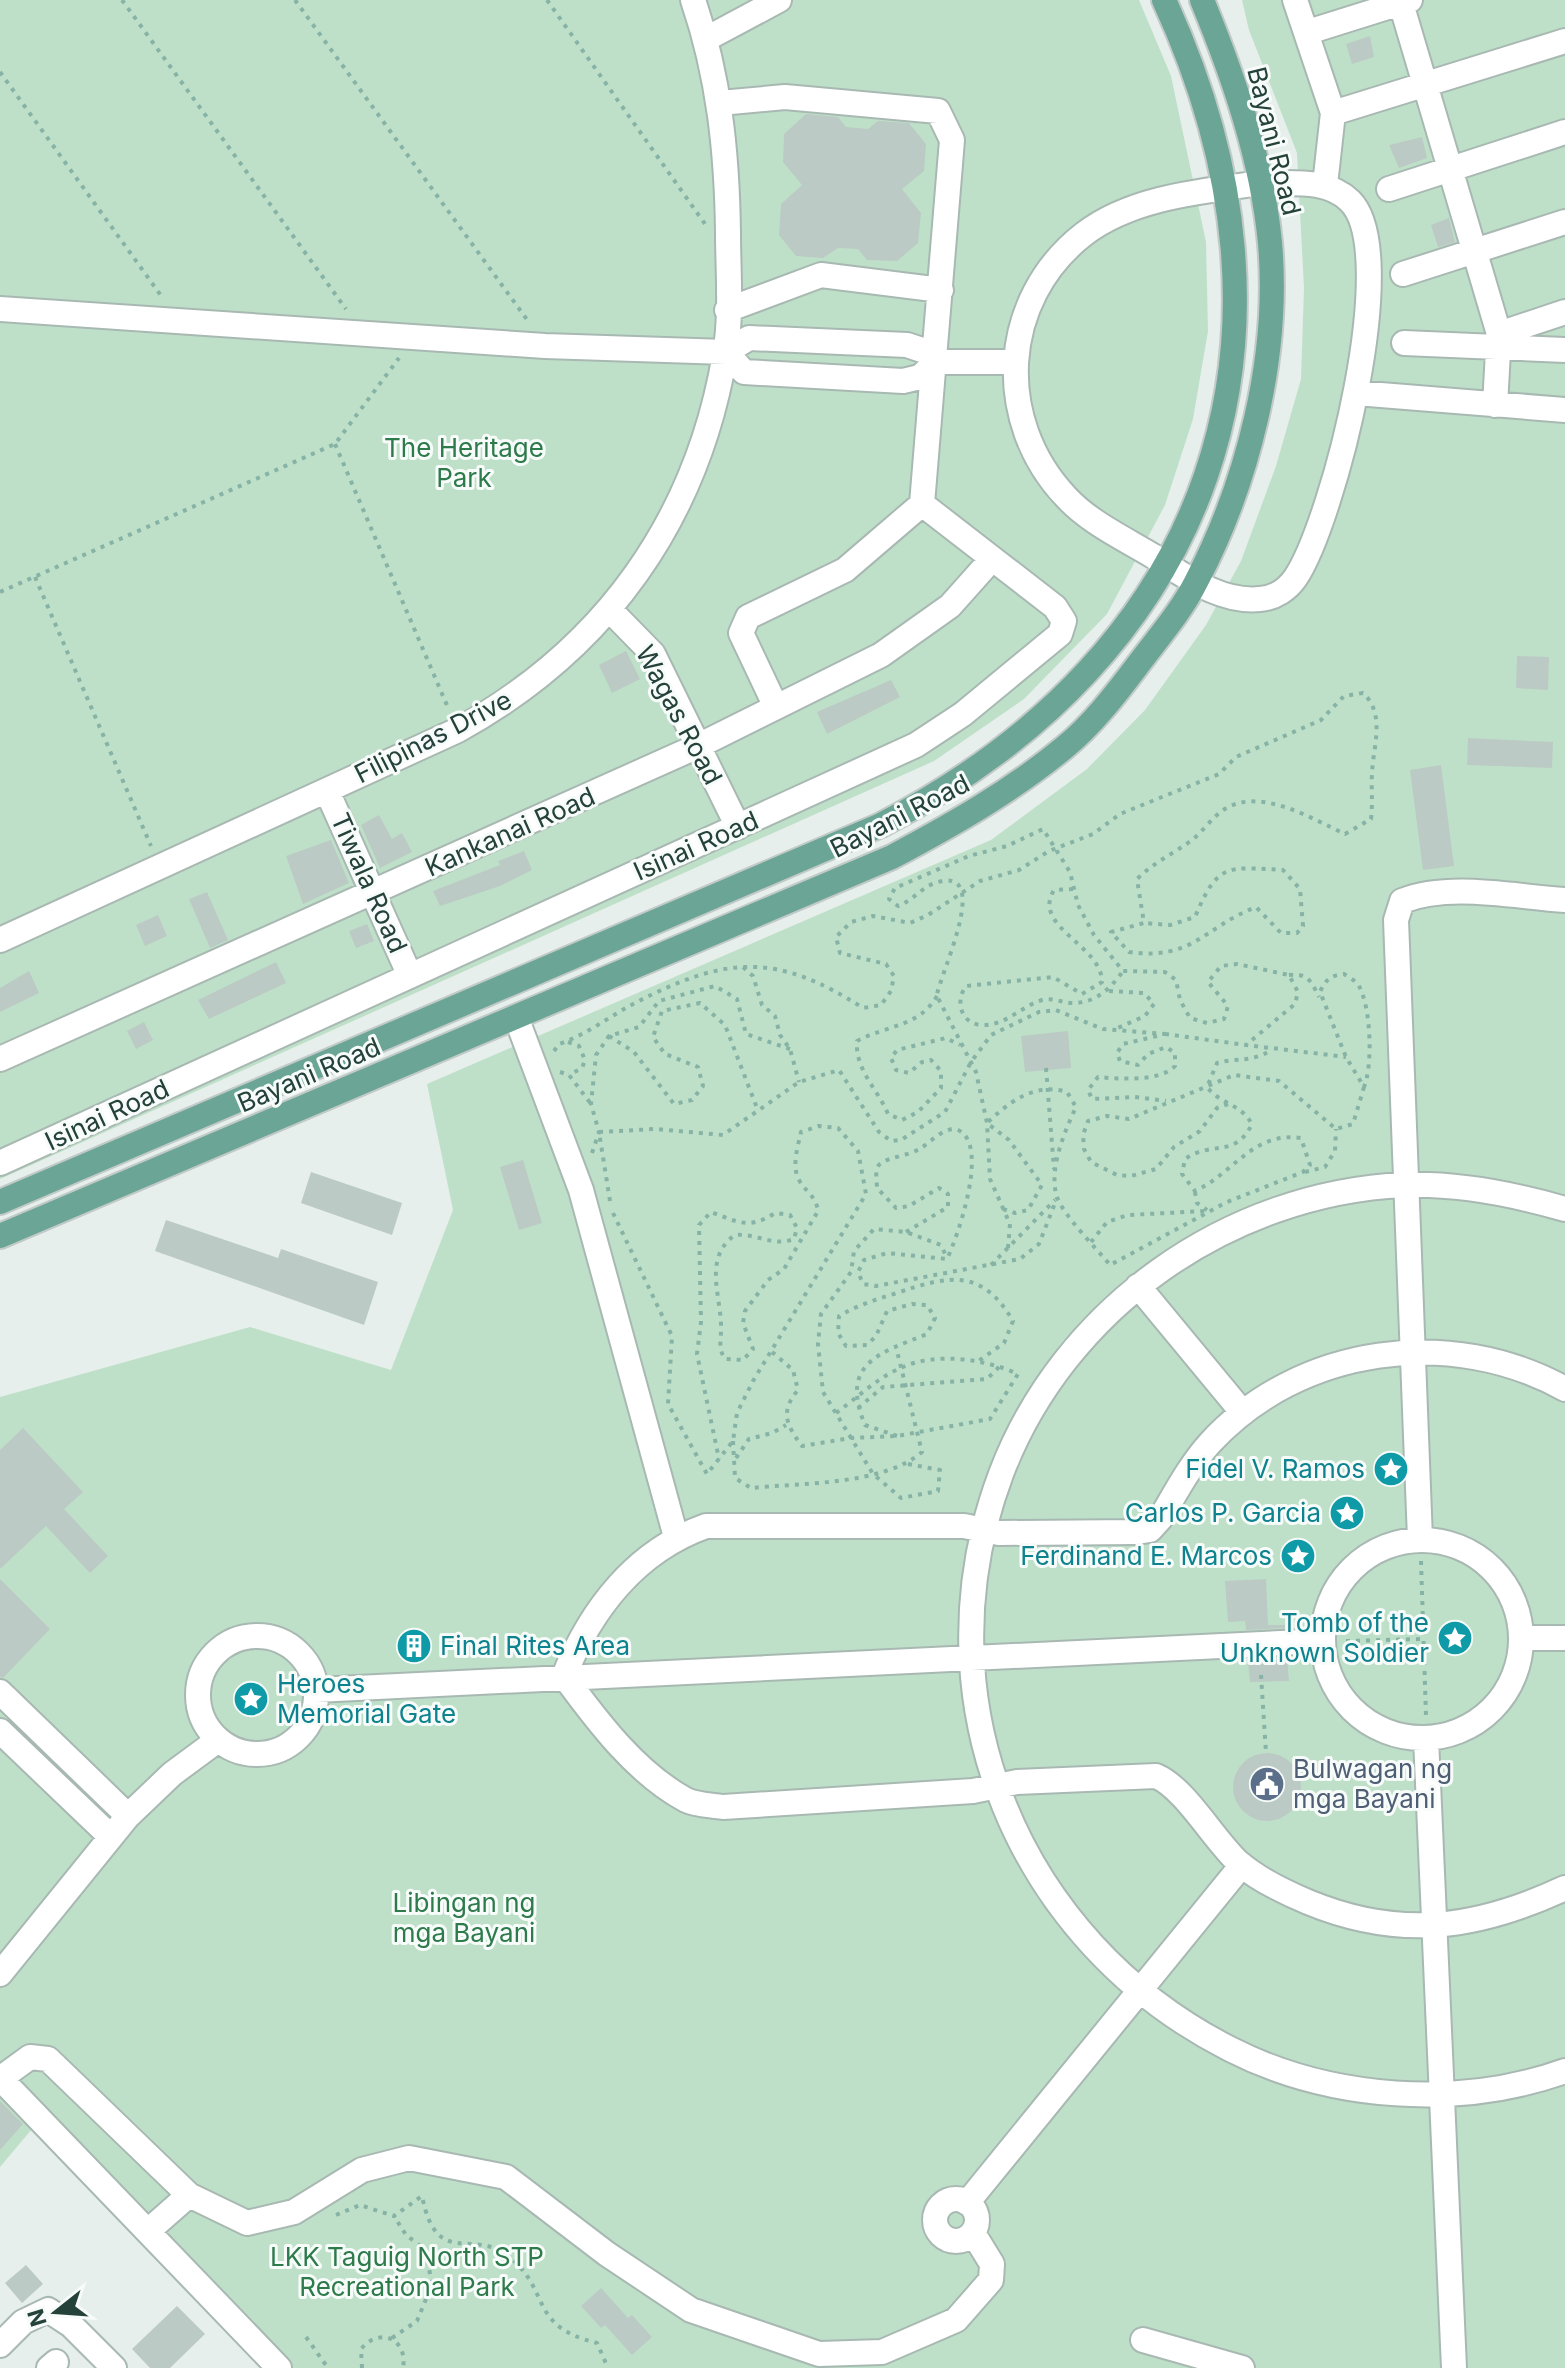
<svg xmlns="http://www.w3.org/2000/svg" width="1565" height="2368" viewBox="0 0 1565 2368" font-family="Inter,sans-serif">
  <rect width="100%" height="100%" fill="#e6efeb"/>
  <path fill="#bfe0c8" d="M0,0H1139L1171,76L1206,242L1208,331L1193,419L1165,505L1107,614L1024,699L934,761L0,1179Z
    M1242,0H1565V2368H273L37,2123L0,2167V1397L250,1327L391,1370L453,1210L427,1084L991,840L1087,769L1145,710L1206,625L1241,561L1276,466L1301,379L1304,288L1297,153L1249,30Z"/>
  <path fill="#bbcac4" d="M1370,36L1374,57L1352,64L1346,44Z
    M806,114L838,117L846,127L868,129L878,121L909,123L926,144L924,171L902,189L921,213L918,243L897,261L867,260L858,249L838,248L823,258L796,256L779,235L781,204L802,185L783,162L784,134Z
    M1422,137L1427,158L1399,168L1389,145Z
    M1449,218L1455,242L1438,247L1431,225Z
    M626,651L640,679L612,693L599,665Z
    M1517,656L1549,657L1548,690L1516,688Z
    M891,680L900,697L827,734L817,712Z
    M1468,738L1553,742L1552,768L1467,765Z
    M1441,765L1454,866L1423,870L1410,770Z
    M379,815L392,839L402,833L412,852L380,868L361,825Z
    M331,840L349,883L303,904L286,856Z
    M524,851L532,870L500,886L440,906L433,891L500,865L498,861Z
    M207,892L228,940L210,948L189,899Z
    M158,915L167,936L145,946L136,925Z
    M367,924L374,941L356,948L349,931Z
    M276,962L286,983L209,1019L198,1000Z
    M29,971L39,993L0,1012V988Z
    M144,1022L153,1040L136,1049L127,1031Z
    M1068,1031L1071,1068L1025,1072L1021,1036Z
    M523,1160L542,1223L519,1230L500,1167Z
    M311,1172L402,1203L392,1235L301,1203Z
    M166,1220L278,1258L281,1249L378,1282L364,1325L155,1251Z
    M23,1428L83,1492L64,1509L108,1556L90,1573L46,1526L0,1569V1450Z
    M0,1579L50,1629L3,1678L0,1677Z
    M1266,1579L1268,1625H1285V1628L1246,1630L1245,1621L1228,1622L1225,1581Z
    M423,1634L426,1657L404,1659L402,1636Z
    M1287,1658L1289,1681L1250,1682L1248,1660Z
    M1233 1787a34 34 0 1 1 68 0a34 34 0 1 1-68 0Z
    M0,2101L23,2124L0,2150Z
    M26,2265L43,2284L22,2303L5,2283Z
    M601,2288L628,2318L632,2315L652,2337L632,2355L605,2325L601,2328L581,2306Z
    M177,2306L205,2334L170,2368H150L132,2349Z"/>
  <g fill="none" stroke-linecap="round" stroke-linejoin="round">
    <defs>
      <path id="minor" d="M1295,0L1333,113L1325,185
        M1400,0L1499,334L1495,405
        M1308,32L1410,0
        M706,39L779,0
        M720,103L785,97L938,111L952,140L922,504
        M1333,113L1565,41
        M1261,183C1291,184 1327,178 1350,201C1402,252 1334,519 1296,577C1288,589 1275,598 1260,599C1220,603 1185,576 1153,556C1123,538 1089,522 1066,497C994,421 999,300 1084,234C1132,197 1203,191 1261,183Z
        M1389,189L1565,132
        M1403,274L1565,222
        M0,309L545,346L726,352L749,338L907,345L925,351L936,362
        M727,310L821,275L941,290
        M1499,334L1565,312
        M1404,343L1565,350
        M726,352L744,372L903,381L920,377L936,362H1015
        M1356,393L1565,410
        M610,610L653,654L738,827
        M776,707L741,633L748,617L845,570L922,504
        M327,791L410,976
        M0,940L458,730C605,649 697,520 725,354C732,315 728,271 728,233C727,152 719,76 693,0
        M516,1017L581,1190L676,1537
        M0,1059L698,746L881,655L950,606L991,560
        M0,1163L916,745L963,714L1060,634L1064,621L1055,607L922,504
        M1565,1209C1513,1194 1459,1183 1404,1185C1228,1193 1064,1308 1001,1474C916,1700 1019,1942 1230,2049C1330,2100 1459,2109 1565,2071
        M1138,1286L1243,1413
        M1565,1389C1452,1326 1300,1345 1210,1443C1190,1465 1175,1494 1160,1519L1150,1530L1137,1532L999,1533L964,1526H706C636,1551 591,1609 564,1676C597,1721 636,1773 686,1800C696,1805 711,1805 723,1807L973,1791L1017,1782L1156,1776C1185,1788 1213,1839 1239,1863C1259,1880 1284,1892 1308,1902C1400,1940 1477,1929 1565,1888
        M1420,1539L1396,920L1402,901C1450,882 1515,897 1565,900
        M1323 1639a99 99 0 1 1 198 0a99 99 0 1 1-198 0Z
        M198 1695a59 59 0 1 1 118 0a59 59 0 1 1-118 0Z
        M1522,1638H1565
        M316,1690L1323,1641
        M0,1692L128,1816
        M0,1731L110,1836
        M1426,1738L1454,2368
        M0,1974L128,1816L172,1774L218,1740
        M0,2078L279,2368
        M1,2078L30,2057L48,2059L189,2195L148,2231
        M189,2195L247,2223L294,2212L362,2170L409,2158L506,2177L607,2254L691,2310L819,2354L882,2352L956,2320L991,2280L992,2264L973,2233
        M935 2220a21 21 0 1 1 42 0a21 21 0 1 1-42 0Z
        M967,2203L1242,1865
        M1143,2340L1242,2368
        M0,2345L23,2322L48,2310L71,2325L114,2368
        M49,2368L56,2362"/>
      <path id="major" d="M0,1202L881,825C1213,653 1321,341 1164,0
        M0,1236L892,857C952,825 1012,791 1065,747C1092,725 1116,694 1137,666C1157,639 1181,612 1196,582C1248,483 1280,356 1270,243C1262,159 1234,78 1202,0"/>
    </defs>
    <use href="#minor" stroke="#a8b8b2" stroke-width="28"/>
    <use href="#major" stroke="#c2cac8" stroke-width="28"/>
    <path stroke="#86b3a5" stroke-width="4" stroke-dasharray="4 6" stroke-linecap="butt" d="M122,0L346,309
      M295,0L528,321
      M547,0L705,224
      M0,72L162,297
      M335,444L449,710
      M35,577L151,846
      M0,592L335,444L399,358
      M1073,889L1054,890C1031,927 1102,945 1102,982L1082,994L1053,977L966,986C954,1002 962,1026 984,1025C1006,1025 1022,1006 1042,1000C1053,997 1062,1003 1073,1003C1096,1003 1111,988 1123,971
      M743,967L753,976L762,1005L775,1016L780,1035L790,1049L799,1082
      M1289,975C1308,973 1311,981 1319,997
      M1109,991L1144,993L1154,1004L1145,1016L1113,1030
      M937,996C919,1027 887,1025 857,1041C855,1070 877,1088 888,1114L902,1120L918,1112L941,1088V1071L931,1060L922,1062L909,1073L896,1070L891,1058L897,1050L946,1038L960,1045
      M1165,1034L1246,1045
      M609,1036L634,1052L674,1104L692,1100L703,1086L698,1067L665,1054L653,1037L662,1011L700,1003L725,1025L757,1108
      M1157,1036L1123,1044L1117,1053L1120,1061L1138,1065L1148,1054L1166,1047L1175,1053V1066C1160,1082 1119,1079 1098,1077L1088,1090L1092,1099L1135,1097L1166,1101
      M568,1042L579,1046L585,1060L582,1068L569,1075
      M554,1051L559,1044C586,1035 610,1016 635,1003C726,956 776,952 863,1008L881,1005L891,991L894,976L886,964L840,953L836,937L851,922L873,916L910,923L928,915L980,881L1019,870L1049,851L1093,834L1120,814L1219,774L1236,757L1321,720L1344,696L1363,693C1386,714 1373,747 1372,773C1371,789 1373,803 1371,819L1345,834C1310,818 1260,786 1223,810C1212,818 1203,831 1192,840C1173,854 1154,862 1137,879L1144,923L1111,932L1129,952C1193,961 1204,927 1256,907L1281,933H1297L1303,926L1300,889L1283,870C1227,867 1218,862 1195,917L1170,925L1144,923
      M1046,1068L1054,1169
      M560,1072L569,1075L591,1104
      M1228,1104L1217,1108L1200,1131L1174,1147L1156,1169L1131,1176L1117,1175L1091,1162L1084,1149L1083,1135L1088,1121L1107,1116L1129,1119L1234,1075L1279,1081L1336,1129L1353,1124L1364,1087L1346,1057L1320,992C1325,980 1331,975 1344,974C1349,977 1356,981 1359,986C1371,1008 1373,1065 1364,1087
      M592,1153L599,1132L591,1104L596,1055L609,1036L639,1027L659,1001L715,986L737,999L746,1034L790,1049
      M1305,1172L1325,1167L1335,1151L1336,1129
      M1195,1192L1197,1203L1207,1210
      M610,1201L599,1132L655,1129L723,1135L799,1082L839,1070L879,1132L891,1141L901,1140L945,1112L971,1062L991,1035L1039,1012L1056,1010L1103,1029L1165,1034
      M1003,1209L1015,1213L1028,1210L1042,1185L1009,1140L987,1123C1009,1102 1035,1082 1067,1092L1076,1107C1065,1131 1048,1169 1057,1197C1063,1215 1097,1249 1110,1265L1227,1202L1303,1172L1310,1165L1301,1138C1253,1131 1233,1174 1195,1191L1182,1174L1185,1159C1212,1140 1235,1159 1252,1124C1240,1103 1221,1105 1207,1087L1217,1063C1239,1057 1251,1063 1271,1050
      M613,1213L672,1336L668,1404L707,1474L733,1441L737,1413L753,1381L866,1194L858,1151L838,1128L819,1126L801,1132C798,1146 792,1164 798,1178C804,1191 816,1195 818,1211L784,1269L768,1280L745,1311L743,1323L753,1349L743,1360L725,1359C718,1348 721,1342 721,1329C722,1298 702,1258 735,1235C756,1233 773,1247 794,1239L797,1228L790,1215L775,1213C749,1230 738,1222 711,1212L699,1225L701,1322L697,1354L719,1459
      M906,1232L948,1207V1194L939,1188L909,1206L896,1208L877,1188C877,1181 874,1168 880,1164C891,1156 909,1156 921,1148C931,1142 946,1125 958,1130C990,1144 958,1236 947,1259L887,1253L864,1260L858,1272L863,1284L876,1286L1020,1259L1039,1244L1057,1198
      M1091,1242L1107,1222L1128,1215L1206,1211
      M1008,1248L1010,1224L990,1179L987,1123L976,1072L937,996C937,980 996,862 935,883C921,888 912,901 898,906L889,899L895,888L969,856L1007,846L1043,829L1070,872L1078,905L1094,935L1123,971L1165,972L1176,980L1180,1000L1190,1018L1207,1023L1224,1019L1228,1006L1208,982L1221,966L1237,964L1289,975L1298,992L1295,1004L1246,1045L1346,1057
      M991,1265L1055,1200
      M772,1352L793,1370L798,1390C780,1411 786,1425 802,1446L851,1438L897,1436L990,1419L1018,1374C985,1359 937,1352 903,1367C878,1377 857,1398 836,1413
      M858,1408L883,1387L987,1379L999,1367
      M897,1436L865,1425C839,1363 880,1353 927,1334L935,1318L927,1305L912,1304L887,1311L876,1336L867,1345L846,1346L838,1333L839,1316C858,1305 877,1299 897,1293C949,1275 982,1268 1013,1321L1004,1343L977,1362
      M733,1441L735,1478L751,1488C801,1483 884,1485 922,1452L896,1347
      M736,1458L749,1439L772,1433L786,1425
      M908,1464L940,1470L938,1491L901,1498L873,1474L823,1392L818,1344L821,1314L851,1272L854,1251L874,1229L906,1232L941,1245L947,1258
      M1421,1561L1426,1716
      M1346,1641L1423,1639
      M1261,1675L1266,1753
      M336,2215L360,2205L394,2216L422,2196C437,2270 471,2227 508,2256C552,2290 527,2326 597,2343L608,2368
      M306,2337L328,2368
      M392,2338L417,2321L431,2287L429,2264L423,2248L406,2235L394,2216
      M362,2368L361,2349C380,2326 408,2339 403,2368"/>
    <use href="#minor" stroke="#fff" stroke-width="24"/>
    <use href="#major" stroke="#6aa596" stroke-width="24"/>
  </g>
  <defs>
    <symbol id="sight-disc" viewBox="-11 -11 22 22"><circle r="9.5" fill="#0f9aa8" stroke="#f7fbf9"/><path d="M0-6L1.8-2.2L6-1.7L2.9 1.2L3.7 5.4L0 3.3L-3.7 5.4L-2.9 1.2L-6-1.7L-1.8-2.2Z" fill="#fff"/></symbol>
    <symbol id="building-disc" viewBox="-11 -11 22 22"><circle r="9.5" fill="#0f9aa8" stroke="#f7fbf9"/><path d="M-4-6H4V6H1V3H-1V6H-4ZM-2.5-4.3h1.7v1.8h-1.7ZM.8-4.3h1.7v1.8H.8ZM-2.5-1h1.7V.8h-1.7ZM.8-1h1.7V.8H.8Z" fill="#fff"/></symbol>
    <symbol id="civic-disc" viewBox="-11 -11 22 22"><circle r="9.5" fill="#5c6f8a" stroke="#f7fbf9"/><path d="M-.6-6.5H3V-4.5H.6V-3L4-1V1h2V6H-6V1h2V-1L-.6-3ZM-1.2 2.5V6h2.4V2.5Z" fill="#fff"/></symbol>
  </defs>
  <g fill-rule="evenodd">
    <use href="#sight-disc" x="1371" y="1449" width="40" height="40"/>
    <use href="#sight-disc" x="1327" y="1493" width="40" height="40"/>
    <use href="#sight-disc" x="1278" y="1536" width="40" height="40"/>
    <use href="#sight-disc" x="1435" y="1618" width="40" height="40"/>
    <use href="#building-disc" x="394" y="1626" width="40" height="40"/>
    <use href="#sight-disc" x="231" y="1679" width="40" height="40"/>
    <use href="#civic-disc" x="1247" y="1764" width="40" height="40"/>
  </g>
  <g text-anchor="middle" stroke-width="6" stroke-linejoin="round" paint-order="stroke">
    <g font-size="26" fill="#24423a" stroke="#f7fbf9">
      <text transform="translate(1274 141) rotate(76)" y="9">Bayani Road</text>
      <text transform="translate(679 715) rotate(62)" y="9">Wagas Road</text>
      <text transform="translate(433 737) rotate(-27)" y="9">Filipinas Drive</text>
      <text transform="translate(900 816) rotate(-27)" y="9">Bayani Road</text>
      <text transform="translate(510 832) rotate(-24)" y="9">Kankanai Road</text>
      <text transform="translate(696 846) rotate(-24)" y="9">Isinai Road</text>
      <text transform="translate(369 883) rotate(66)" y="9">Tiwala Road</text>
      <text transform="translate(309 1075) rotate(-23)" y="9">Bayani Road</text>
      <text transform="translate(107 1115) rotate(-25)" y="9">Isinai Road</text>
    </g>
    <g font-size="26" fill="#2d7a4b" stroke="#f7fbf9">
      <text x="464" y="457">The Heritage<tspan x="464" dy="30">Park</tspan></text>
      <text x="464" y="1912">Libingan ng<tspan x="464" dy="30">mga Bayani</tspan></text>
      <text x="407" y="2266">LKK Taguig North STP<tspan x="407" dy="30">Recreational Park</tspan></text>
    </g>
    <g font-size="26" fill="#0d838f" stroke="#f7fbf9" text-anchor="end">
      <text x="1365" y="1478">Fidel V. Ramos</text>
      <text x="1321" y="1522">Carlos P. Garcia</text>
      <text x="1272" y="1565">Ferdinand E. Marcos</text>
      <text x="1429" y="1632">Tomb of the<tspan x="1429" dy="30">Unknown Soldier</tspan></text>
      <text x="440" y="1655" text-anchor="start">Final Rites Area</text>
      <text x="277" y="1693" text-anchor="start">Heroes<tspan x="277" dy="30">Memorial Gate</tspan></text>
    </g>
    <g font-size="26" fill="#4e5e75" stroke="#f7fbf9" text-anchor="start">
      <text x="1293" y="1778">Bulwagan ng<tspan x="1293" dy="30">mga Bayani</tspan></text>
    </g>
  </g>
  <g transform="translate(56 2312) rotate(253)" stroke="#f7fbf9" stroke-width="6" paint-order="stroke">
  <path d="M0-6L14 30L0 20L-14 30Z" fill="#24423a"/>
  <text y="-12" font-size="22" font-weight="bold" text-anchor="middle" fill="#24423a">N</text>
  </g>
</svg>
